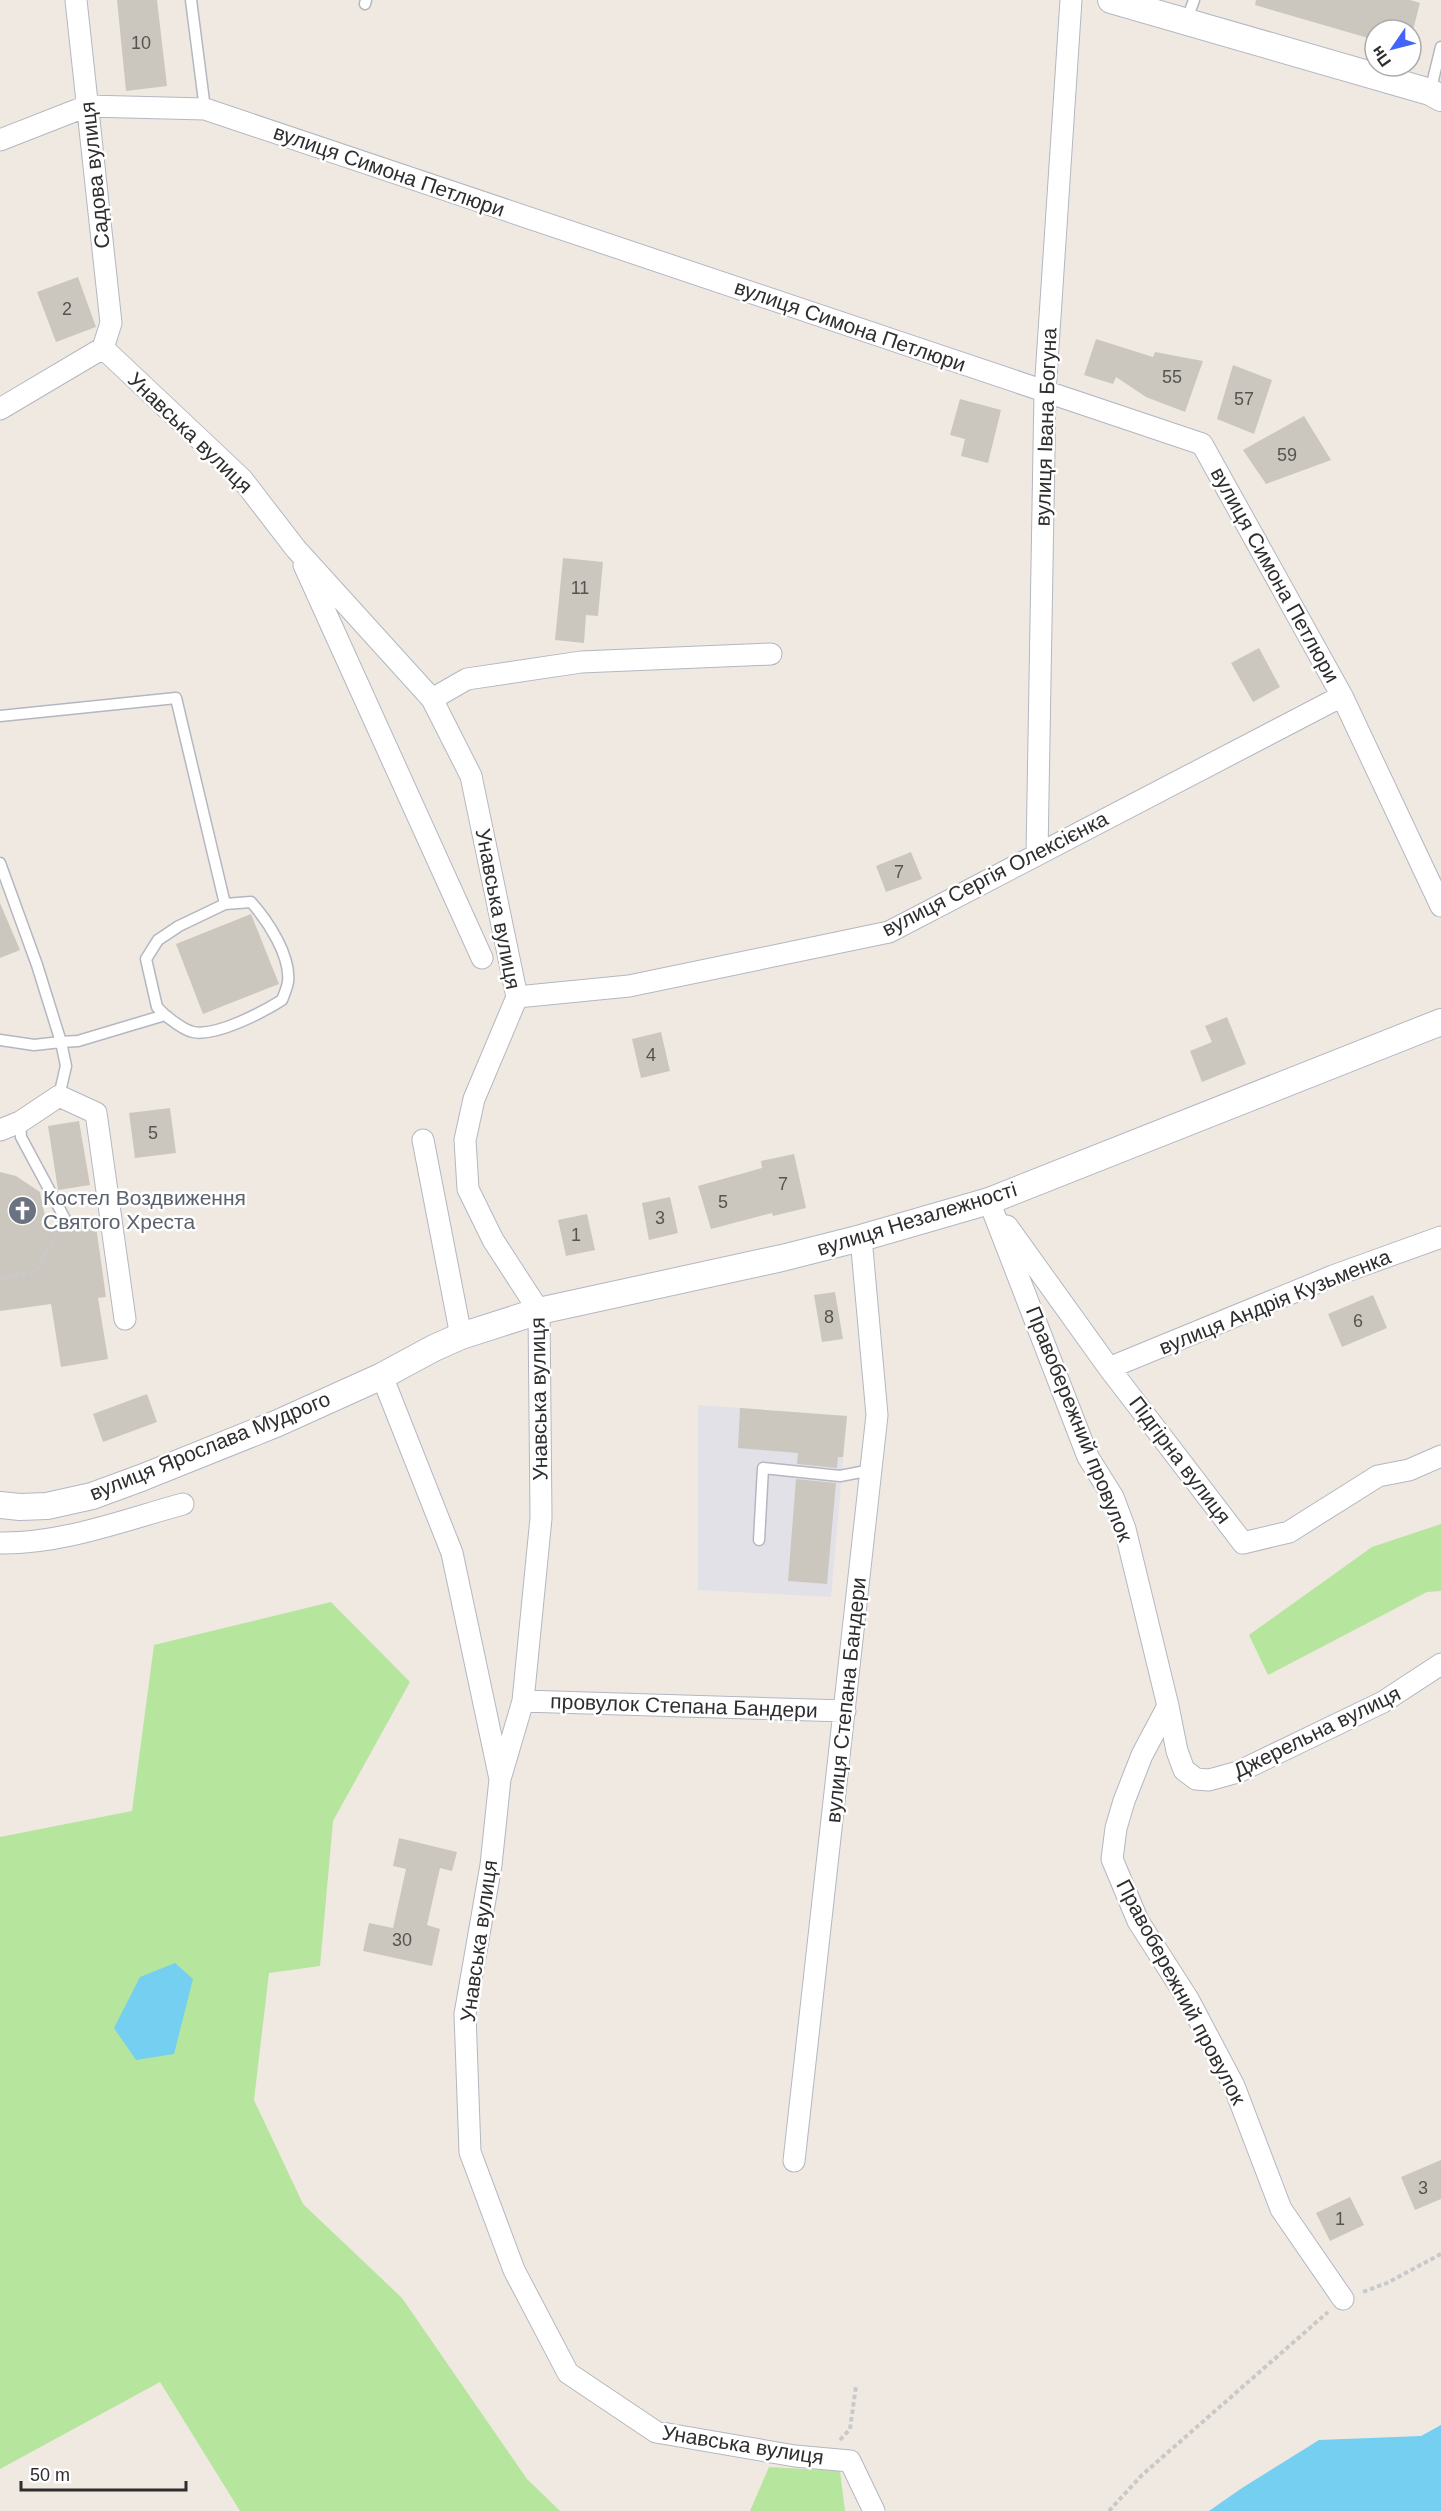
<svg xmlns="http://www.w3.org/2000/svg" width="1441" height="2511" viewBox="0 0 1441 2511" font-family="Arial,sans-serif">
  <rect width="100%" height="100%" fill="#efe9e1"/>
  <path fill="#e3e1e8" d="M698,1405L847,1416L831,1597L698,1590Z"/>
  <path fill="#b6e59e" d="M1441,1524V1591L1427,1592L1268,1675L1249,1635L1372,1547Z
    M331,1602L410,1682L333,1821L320,1966L269,1973L254,2100L303,2204L402,2298L527,2479L560,2511H240L160,2382L0,2469V1837L132,1811L154,1645Z
    M769,2467L840,2471L845,2511H750Z"/>
  <path fill="#75cff0" d="M175,1963L193,1979L174,2054L136,2060L114,2028L140,1977Z
    M1441,2425V2511H1209L1242,2488L1319,2440L1421,2436Z"/>
  <path fill="#cbc7bf" d="M117,0H157L167,86L126,91Z
    M1256,0H1410L1420,3L1413,30H1375V40L1255,5Z
    M78,277L96,327L56,342L37,292Z
    M1096,339L1153,357L1155,352L1203,361L1185,412L1146,397L1116,377L1113,384L1084,375Z
    M1233,365L1272,380L1254,434L1217,419Z
    M960,399L1001,410L988,463L961,456L965,439L950,435Z
    M1304,416L1331,460L1266,484L1243,450Z
    M563,558L603,562L598,616L586,615L584,643L555,640Z
    M1259,648L1280,687L1253,702L1231,663Z
    M911,852L922,879L886,892L876,866Z
    M0,903L20,950L0,958Z
    M251,914L279,984L203,1014L176,944Z
    M1227,1017L1246,1064L1202,1082L1190,1051L1212,1042L1205,1026Z
    M661,1032L670,1071L641,1078L632,1039Z
    M170,1108L176,1153L135,1158L129,1113Z
    M79,1121L90,1185L58,1190L48,1126Z
    M794,1154L806,1208L773,1216L772,1213L711,1229L698,1186L762,1168L761,1161Z
    M0,1172L16,1176L40,1192L47,1226L59,1224L65,1226L72,1222L95,1219L106,1297L98,1298L108,1359L61,1367L51,1304L0,1311Z
    M670,1197L678,1233L649,1240L642,1203Z
    M587,1214L595,1250L566,1256L558,1220Z
    M835,1292L843,1339L822,1342L814,1295Z
    M1373,1295L1387,1328L1342,1347L1328,1314Z
    M147,1394L157,1422L103,1442L93,1414Z
    M740,1408L847,1416L843,1457H838L837,1468L797,1464L798,1453L738,1448Z
    M796,1479L836,1483L827,1584L788,1581Z
    M399,1838L457,1852L452,1871L440,1868L427,1925L440,1929L432,1966L363,1951L369,1923L393,1928L406,1869L393,1866Z
    M1441,2160V2199L1415,2210L1401,2177Z
    M1350,2197L1364,2225L1330,2241L1316,2213Z"/>
  <g fill="none" stroke-linecap="round" stroke-linejoin="round">
    <defs>
      <path id="service" d="M191,0L205,109
        M365,4L366,0
        M1186,22L1194,0
        M1430,92L1441,47
        M0,716L176,698L225,904
        M0,863L37,965L61,1042L34,1045L0,1040
        M59,1096L66,1066L61,1042L78,1041L165,1015C173,1021 183,1030 193,1032C216,1037 263,1012 282,1000C284,995 287,988 288,982C291,956 268,921 251,902L225,904L179,926L158,940L146,959L157,1007L165,1015
        M20,1122L21,1137L65,1219
        M759,1540L763,1468L840,1476L871,1470"/>
      <path id="minor" d="M76,0L111,323L103,348
        M0,140L87,106L205,109L1202,444L1342,696L1441,906
        M103,348L242,479L296,549L432,699L471,776L517,997L474,1099L465,1140L468,1189L493,1240L539,1311L541,1518L523,1701L500,1779
        M0,409L103,348
        M304,565L482,958
        M432,699L467,679L581,662L771,654
        M1037,854L1045,392L1071,0
        M517,997L629,986L889,932L1342,696
        M0,1130L20,1122L59,1096L96,1113L125,1319
        M423,1140L461,1336
        M989,1201L1088,1457L1113,1497L1125,1529L1168,1706L1142,1755L1124,1801L1116,1828L1112,1859L1138,1921L1188,1999L1234,2086L1281,2209L1343,2299
        M1007,1226L1109,1368L1243,1543L1289,1532L1378,1476L1409,1470L1441,1456
        M1109,1368L1333,1276L1441,1237
        M382,1376L452,1553L500,1779L491,1865L465,2014L470,2152L514,2270L568,2373L656,2432L795,2456L850,2461L874,2511
        M0,1543C62,1544 124,1520 183,1504
        M523,1701L845,1711
        M1168,1706L1177,1751L1184,1770L1196,1779L1209,1780L1238,1772L1383,1702L1441,1664
        M794,2161L877,1415L861,1238"/>
      <path id="tertiary" d="M1111,0L1430,92L1441,98
        M0,1505L20,1507L47,1506L92,1496L141,1478L278,1423L382,1376L434,1348L461,1336L539,1311L782,1258L861,1238L989,1201L1441,1022"/>
    </defs>
    <use href="#service" stroke="#b4b7c1" stroke-width="13"/>
    <use href="#minor" stroke="#b4b7c1" stroke-width="23"/>
    <use href="#tertiary" stroke="#b4b7c1" stroke-width="28"/>
    <path stroke="#c9c9c9" stroke-width="4" stroke-dasharray="4.5 3" stroke-linecap="butt" d="M0,1278L35,1272L59,1230
      M1363,2292L1387,2283L1441,2254
      M840,2440L850,2429L856,2386
      M1109,2511L1142,2475L1328,2312"/>
    <use href="#service" stroke="#fff" stroke-width="10"/>
    <use href="#minor" stroke="#fff" stroke-width="21"/>
    <use href="#tertiary" stroke="#fff" stroke-width="26"/>
  </g>
  <defs>
    <symbol id="church-disc" viewBox="-11 -11 22 22"><circle r="9.5" fill="#6b7280" stroke="#fff"/><path d="M-1.2-6h2.4v3.5h3.3v2.4h-3.3V6h-2.4V-.1h-3.3v-2.4h3.3Z" fill="#fff"/></symbol>
  </defs>
  <g fill-rule="evenodd">
    <use href="#church-disc" x="6" y="1194" width="33" height="33"/>
  </g>
  <g text-anchor="middle" stroke-width="5" stroke-linejoin="round" paint-order="stroke">
    <g font-size="18" fill="#555452">
      <text x="141" y="49">10</text>
      <text x="67" y="315">2</text>
      <text x="1172" y="383">55</text>
      <text x="1244" y="405">57</text>
      <text x="1287" y="461">59</text>
      <text x="580" y="594">11</text>
      <text x="899" y="878">7</text>
      <text x="651" y="1061">4</text>
      <text x="153" y="1139">5</text>
      <text x="783" y="1190">7</text>
      <text x="723" y="1208">5</text>
      <text x="660" y="1224">3</text>
      <text x="576" y="1241">1</text>
      <text x="829" y="1323">8</text>
      <text x="1358" y="1327">6</text>
      <text x="402" y="1946">30</text>
      <text x="1423" y="2194">3</text>
      <text x="1340" y="2225">1</text>
    </g>
    <g font-size="21" fill="#2e2e2e" stroke="#fff">
      <text transform="translate(389 171) rotate(19)" y="7">вулиця Симона Петлюри</text>
      <text transform="translate(95 175) rotate(-96)" y="7">Садова вулиця</text>
      <text transform="translate(850 326) rotate(19)" y="7">вулиця Симона Петлюри</text>
      <text transform="translate(1046 427) rotate(-88)" y="7">вулиця Івана Богуна</text>
      <text transform="translate(190 433) rotate(44)" y="7">Унавська вулиця</text>
      <text transform="translate(1275 575) rotate(61)" y="7">вулиця Симона Петлюри</text>
      <text transform="translate(995 874) rotate(-27)" y="7">вулиця Сергія Олексієнка</text>
      <text transform="translate(498 909) rotate(79)" y="7">Унавська вулиця</text>
      <text transform="translate(917 1219) rotate(-17)" y="7">вулиця Незалежності</text>
      <text transform="translate(1275 1302) rotate(-22)" y="7">вулиця Андрія Кузьменка</text>
      <text transform="translate(539 1399) rotate(-91)" y="7">Унавська вулиця</text>
      <text transform="translate(1079 1424) rotate(68)" y="7">Правобережний провулок</text>
      <text transform="translate(210 1446) rotate(-22)" y="7">вулиця Ярослава Мудрого</text>
      <text transform="translate(1180 1460) rotate(53)" y="7">Підгірна вулиця</text>
      <text transform="translate(846 1700) rotate(-84)" y="7">вулиця Степана Бандери</text>
      <text transform="translate(684 1706) rotate(2)" y="7">провулок Степана Бандери</text>
      <text transform="translate(1317 1732) rotate(-26)" y="7">Джерельна вулиця</text>
      <text transform="translate(479 1941) rotate(-82)" y="7">Унавська вулиця</text>
      <text transform="translate(1181 1992) rotate(62)" y="7">Правобережний провулок</text>
      <text transform="translate(743 2445) rotate(9)" y="7">Унавська вулиця</text>
    </g>
    <g font-size="21" fill="#5b616d" stroke="#fff" text-anchor="start">
      <text x="43" y="1205">Костел Воздвиження<tspan x="43" dy="24">Святого Хреста</tspan></text>
    </g>
  </g>
  <g transform="translate(1393 48) rotate(235)"><circle r="28" fill="#ffffff" stroke="#ababab" stroke-width="1.5"/>
  <path d="M0-4.5L10 22L0 15L-10 22Z" fill="#4264fb"/>
  <text y="-9" font-size="16" font-weight="bold" text-anchor="middle" fill="#2e2e2e">Пн</text>
  </g>
  <path d="M21 2481v9h165v-9" fill="none" stroke="#2e2e2e" stroke-width="3"/>
  <text x="30" y="2481" font-size="18" fill="#2e2e2e" stroke="#ffffff" stroke-width="4.5" paint-order="stroke">50 m</text>
</svg>
